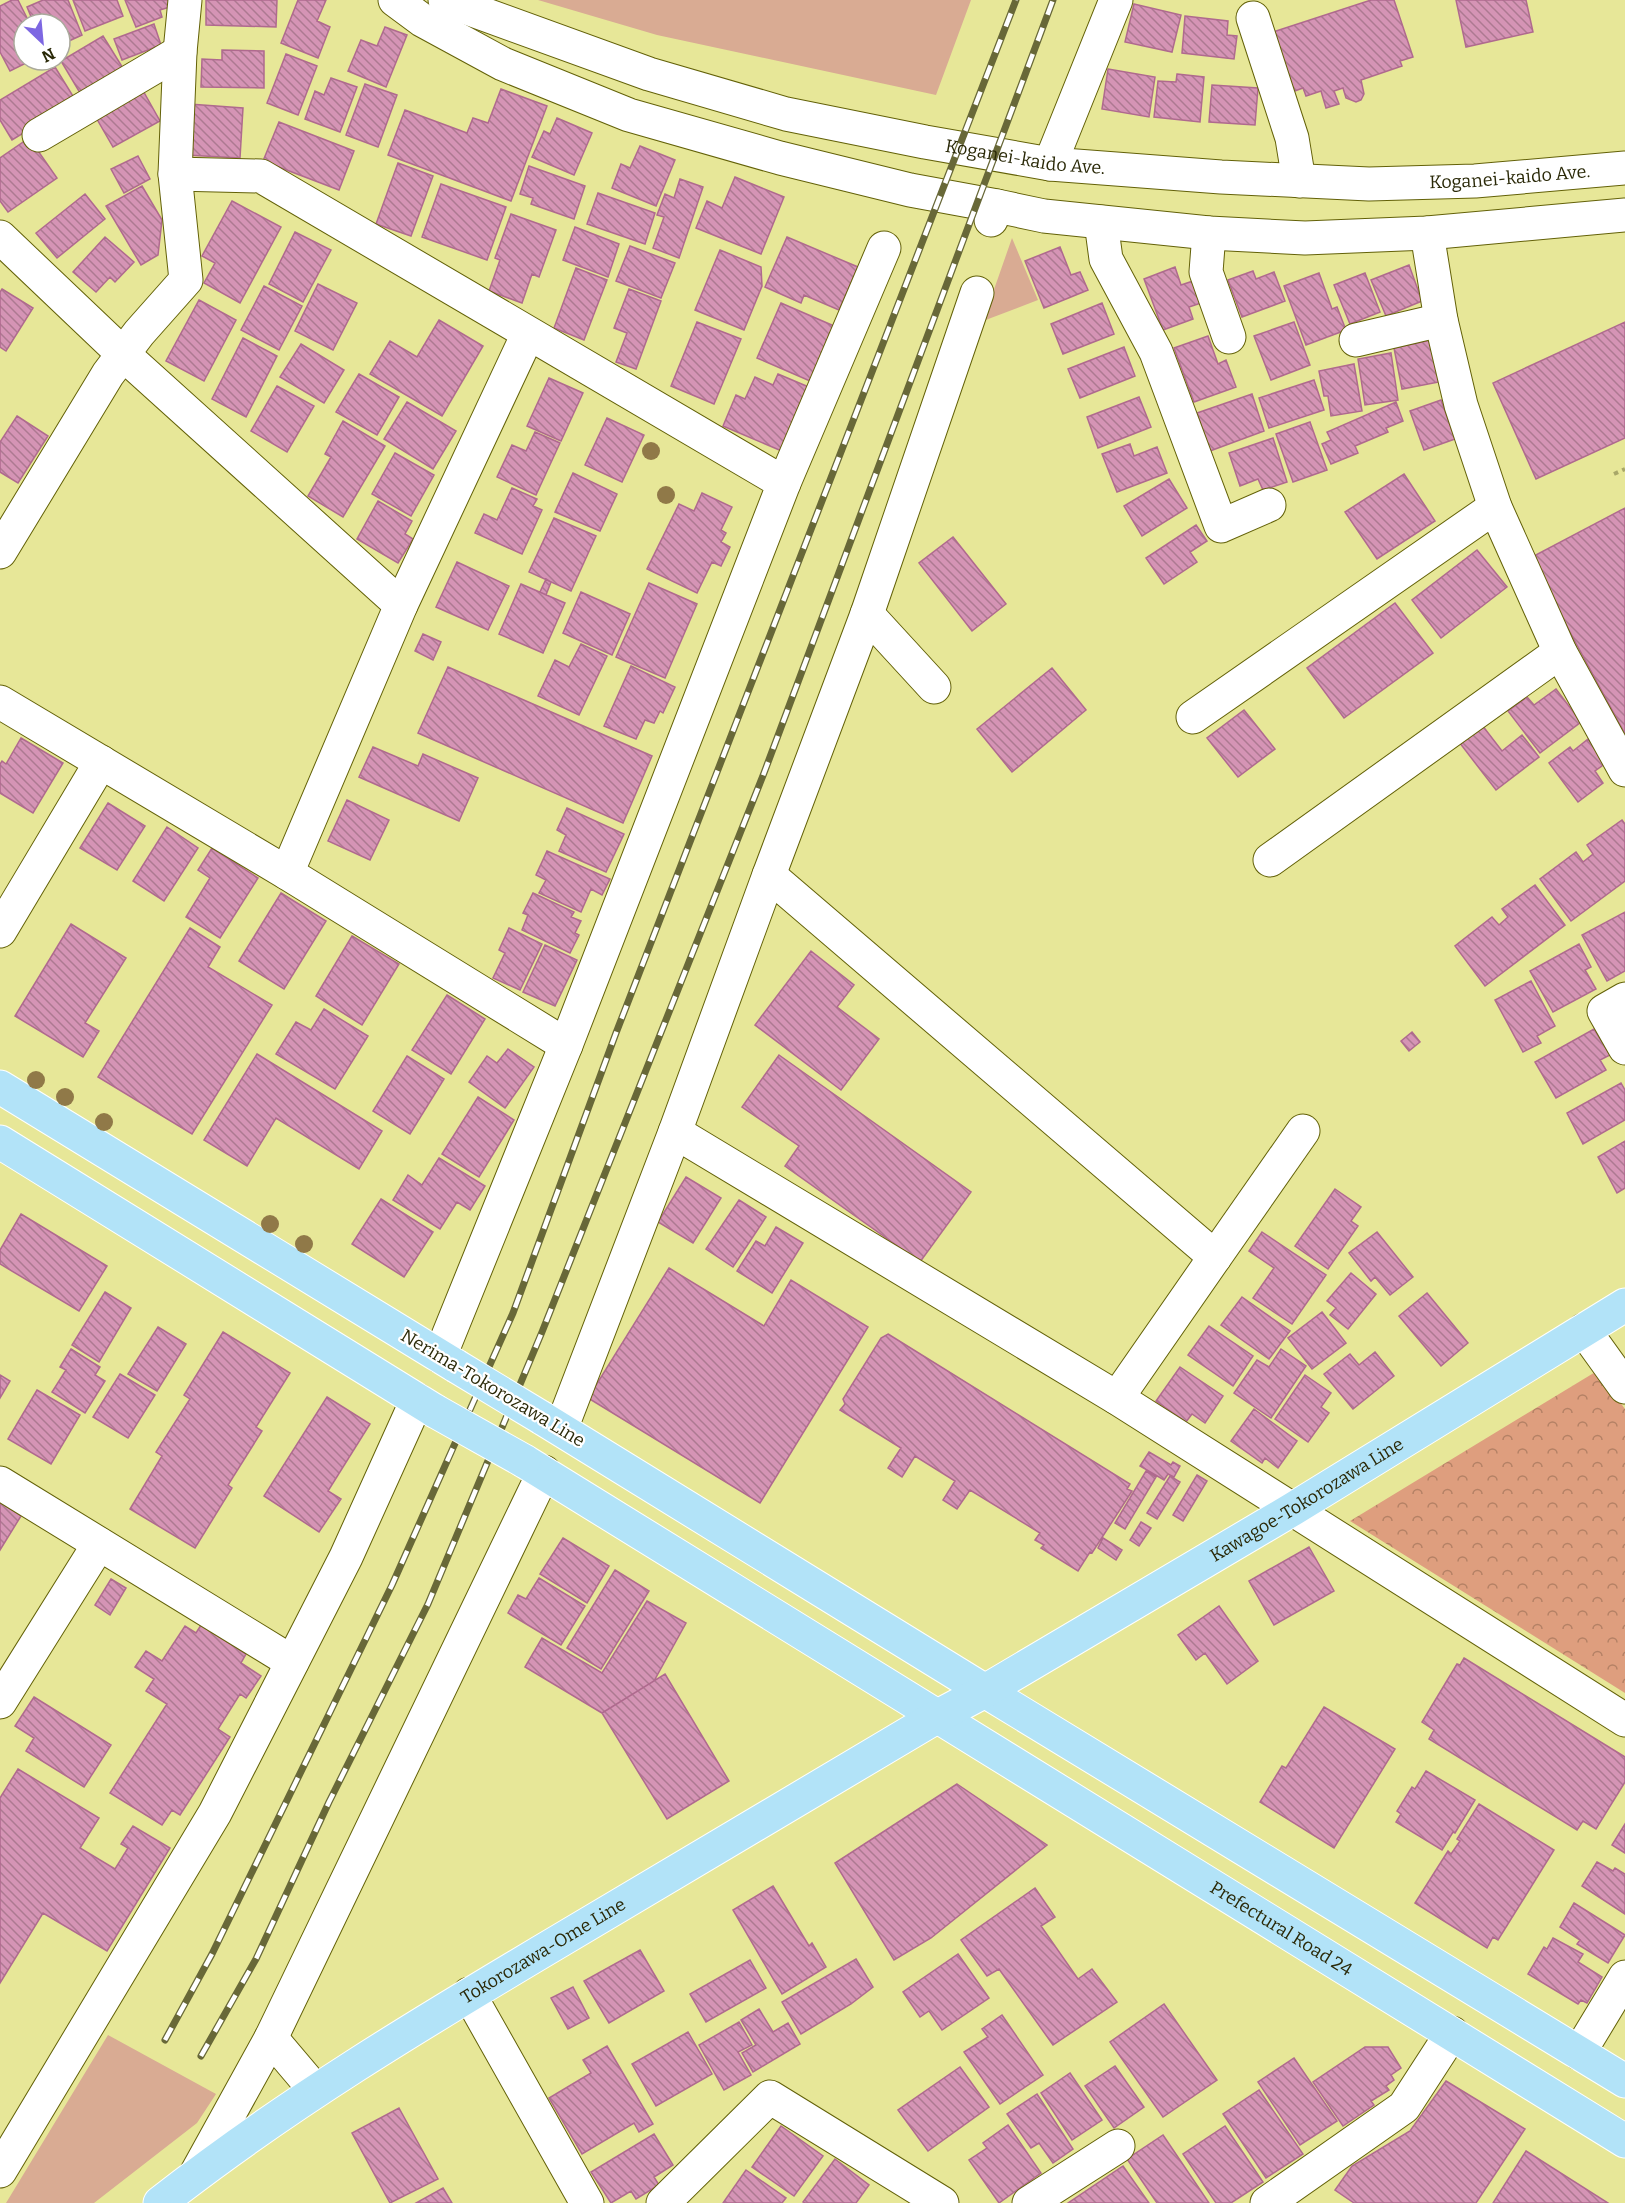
<svg xmlns="http://www.w3.org/2000/svg" width="1625" height="2203" viewBox="0 0 1625 2203" font-family="Bitter,serif">
  <defs>
    <pattern id="forest-crowns" width="20" height="18" patternUnits="userSpaceOnUse" patternTransform="scale(1.5)"><rect width="20" height="18" fill="#de9e7e"/><path d="M2 6a3 3 0 1 1 6 0M12 15a3 3 0 1 1 6 0" fill="none" stroke="#b48165"/></pattern>
    <pattern id="building-back-hatch" width="6" height="6" patternUnits="userSpaceOnUse" patternTransform="scale(1.5)"><rect width="6" height="6" fill="#d594b5"/><path d="M-1 5l2 2M0 0l6 6M5-1l2 2" fill="none" stroke="#ad7991"/></pattern>
  </defs>
  <rect width="100%" height="100%" fill="#e7e798"/>
  <path fill="#d9ab93" d="M538,0H971L936,95L657,35Z
    M1012,238L1038,300L983,321Z
    M108,2035L216,2094L197,2123L94,2203H6Z"/>
  <path fill="url(#forest-crowns)" d="M1597,1371L1625,1409V1693L1350,1521Z"/>
  <path fill="url(#building-back-hatch)" stroke="#af6a8e" stroke-width="1.5" d="M12,0H18L30,24H24V60H32L10,71L0,52V6Z
    M43,0H68L82,35L60,45V24H34L27,7Z
    M73,0H117L123,16L85,31Z
    M125,0H170L173,6L160,10L162,17L136,27Z
    M206,0H277L276,27L206,25Z
    M298,0H326L317,21L330,27L318,58L281,43Z
    M1371,0H1394L1413,57L1400,61L1402,66L1361,80L1364,94L1361,100L1356,102L1346,98L1343,88L1334,91L1339,104L1326,108L1321,91L1306,96L1303,88L1292,92L1273,32Z
    M1456,0H1526L1533,32L1466,47Z
    M1134,4L1181,15L1172,52L1125,42Z
    M1185,16L1228,21L1227,35L1237,36L1234,59L1182,53Z
    M154,24L161,45L122,60L114,39Z
    M385,27L407,35L386,87L348,71L361,40L377,46Z
    M103,36L126,73L83,98L61,61Z
    M222,50L264,51V88L201,87L202,59L222,60Z
    M286,54L317,66L298,115L267,103Z
    M55,67L76,101L12,140L0,120V100Z
    M1108,69L1155,77L1149,117L1102,109Z
    M1177,74L1204,77L1200,122L1154,117L1158,81L1176,82Z
    M331,78L357,87L340,132L305,119L315,91L324,95Z
    M365,84L397,95L378,147L346,135Z
    M1212,85L1258,88L1255,125L1209,122Z
    M141,87L160,121L113,147L94,114Z
    M501,89L547,106L511,201L388,155L405,110L467,133L473,118L488,123Z
    M189,104L243,108L240,158L186,155Z
    M557,118L592,133L574,175L532,157L544,131L550,134Z
    M279,122L354,151L339,190L263,161Z
    M29,138L57,178L8,212L0,201V158Z
    M640,146L675,160L656,206L612,188L621,164L630,168Z
    M138,156L150,179L124,193L111,169Z
    M398,163L433,176L411,236L376,224Z
    M529,166L585,186L574,219L531,204L533,198L520,194Z
    M735,177L784,197L761,254L696,228L707,201L722,208Z
    M680,179L703,187L679,258L653,248L664,217L657,215L665,194L674,198Z
    M441,184L506,207L487,260L422,237Z
    M142,186L162,220L158,255L141,265L106,206Z
    M598,193L655,213L645,244L587,224Z
    M85,194L105,219L57,258L36,233Z
    M232,201L281,227L240,303L204,283L215,263L202,256Z
    M511,214L556,230L539,277L532,274L522,303L489,291L500,260L495,258Z
    M575,227L619,244L608,277L563,260Z
    M295,232L331,250L303,302L269,284Z
    M105,237L134,262L115,282L110,277L96,292L73,272Z
    M787,237L858,267L839,310L804,295L801,303L765,287Z
    M630,246L675,263L661,298L616,281Z
    M1060,247L1071,275L1080,272L1088,290L1044,308L1025,261Z
    M720,250L761,267L762,286L744,330L695,310Z
    M1409,265L1422,301L1386,316L1371,280Z
    M1175,267L1181,285L1196,280L1204,302L1189,307L1193,319L1163,330L1144,279Z
    M576,268L607,280L584,340L554,328Z
    M1253,271L1256,279L1274,272L1285,301L1242,317L1228,280Z
    M1319,273L1332,309L1337,307L1346,330L1306,345L1284,286Z
    M1365,273L1380,312L1350,324L1334,285Z
    M318,284L357,303L333,350L295,331Z
    M264,286L302,306L279,350L241,330Z
    M2,289L33,308L6,351L0,347V292Z
    M629,289L661,301L636,369L616,362L627,333L614,328Z
    M199,300L236,320L204,381L166,361Z
    M781,303L834,326L810,381L757,358Z
    M1102,303L1114,334L1063,354L1051,324Z
    M439,320L483,346L442,416L370,374L390,341L417,357Z
    M697,322L741,339L714,404L671,386Z
    M1294,322L1310,365L1271,380L1254,336Z
    M1625,322V438L1536,479L1493,383Z
    M1208,336L1218,364L1226,360L1236,387L1194,402L1174,348Z
    M243,338L277,356L246,417L212,399Z
    M1431,340L1439,382L1402,389L1394,348Z
    M301,344L344,370L324,403L280,377Z
    M1124,347L1135,376L1080,398L1068,369Z
    M1391,353L1398,400L1365,405L1358,359Z
    M1354,364L1362,411L1331,416L1328,396H1324L1319,371Z
    M359,374L399,397L377,435L336,412Z
    M778,374L811,388L784,452L723,426L736,395L745,399L755,377L773,385Z
    M549,378L583,393L561,441L527,426Z
    M1314,380L1324,410L1269,428L1259,398Z
    M277,386L314,406L287,452L251,431Z
    M1252,394L1264,431L1210,451L1197,413Z
    M1139,397L1151,427L1098,448L1087,417Z
    M1441,400L1455,439L1424,450L1410,411Z
    M407,402L456,431L433,469L384,439Z
    M1396,402L1403,421L1386,428L1388,432L1355,446L1358,453L1331,464L1322,444L1331,440L1327,432Z
    M17,416L48,436L18,483L0,472V442Z
    M607,418L644,435L622,482L585,465Z
    M343,421L385,446L343,517L308,496L331,457L325,454Z
    M1310,422L1327,470L1293,482L1276,434Z
    M535,432L560,443L536,495L497,477L512,445L526,451Z
    M1273,438L1287,482L1263,490L1258,479L1240,486L1229,453Z
    M1130,444L1134,456L1157,447L1167,473L1117,492L1102,454Z
    M395,453L434,475L411,516L372,494Z
    M573,473L617,494L600,531L555,512Z
    M1404,474L1435,521L1377,559L1345,512Z
    M1169,479L1187,508L1142,536L1124,506Z
    M512,488L537,499L533,506L542,510L522,554L475,533L484,514L497,520Z
    M702,493L732,507L721,530L726,533L721,542L730,547L721,566L712,562L697,593L647,569L679,504L694,511Z
    M378,501L412,521L405,534L413,539L398,563L357,539Z
    M1625,508V734L1530,558Z
    M554,518L596,536L571,591L529,572Z
    M1196,525L1207,541L1190,552L1197,562L1164,584L1146,558Z
    M953,537L1006,604L972,631L919,563Z
    M1477,550L1507,587L1441,638L1412,600Z
    M457,562L509,586L488,630L436,607Z
    M546,579L551,582L546,595L540,592Z
    M649,583L697,604L665,678L616,657Z
    M521,584L565,603L543,653L499,634Z
    M581,592L630,614L612,655L563,633Z
    M1395,603L1433,653L1344,718L1307,668Z
    M423,634L441,642L433,660L415,651Z
    M581,644L607,656L579,715L538,696L555,660L569,667Z
    M631,666L675,687L663,713L660,711L654,723L645,720L636,739L604,726Z
    M448,667L652,756L623,823L418,733Z
    M1052,668L1086,710L1012,772L977,729Z
    M1556,689L1581,722L1540,753L1508,711L1527,697L1534,705Z
    M1244,710L1275,749L1238,777L1207,738Z
    M1482,725L1502,751L1522,735L1539,757L1496,790L1459,742Z
    M21,738L63,763L33,813L0,793V764L2,761L6,764Z
    M1588,739L1606,763L1595,771L1603,783L1578,802L1549,763L1570,747L1573,751Z
    M373,747L418,766L423,754L478,778L459,821L359,777Z
    M347,800L389,820L370,860L328,841Z
    M108,803L145,826L117,870L80,848Z
    M567,808L624,834L606,872L559,851L566,835L557,830Z
    M1622,820L1625,824V881L1571,921L1540,879L1576,852L1583,862L1593,854L1587,845Z
    M167,827L198,848L164,901L133,881Z
    M212,848L258,878L220,938L186,917L210,878L198,870Z
    M547,851L610,879L602,895L591,889L581,912L539,893L546,880L536,875Z
    M1535,885L1565,925L1485,986L1455,946L1492,917L1499,925L1508,917L1502,909Z
    M281,893L326,921L284,989L239,961Z
    M533,893L574,912L571,917L581,921L575,933L579,935L570,953L522,930L528,915L523,913Z
    M1625,912V971L1607,981L1582,935Z
    M71,924L126,958L85,1023L99,1031L83,1057L15,1016Z
    M190,928L220,947L208,967L272,1005L192,1134L98,1077Z
    M509,928L542,944L520,990L493,978L505,953L499,950Z
    M352,936L399,964L362,1025L316,996Z
    M1579,944L1591,967L1585,970L1596,989L1553,1012L1530,971Z
    M545,945L577,960L555,1006L523,992Z
    M811,951L854,985L837,1007L879,1039L841,1090L755,1025Z
    M1531,981L1555,1026L1537,1036L1541,1043L1523,1052L1495,1000Z
    M447,995L485,1019L451,1074L412,1050Z
    M324,1009L368,1036L335,1089L276,1054L296,1022L311,1030Z
    M1594,1029L1610,1055L1600,1060L1606,1070L1556,1098L1535,1062Z
    M1412,1032L1420,1042L1409,1051L1401,1041Z
    M508,1049L534,1067L505,1108L469,1082L487,1056L497,1063Z
    M257,1054L382,1131L359,1169L276,1118L247,1166L204,1140Z
    M779,1055L971,1192L920,1262L785,1166L799,1146L742,1107Z
    M407,1056L444,1079L410,1134L373,1111Z
    M1621,1083L1625,1090V1120L1583,1144L1567,1113Z
    M478,1097L514,1120L479,1177L442,1154Z
    M1625,1141V1188L1617,1193L1598,1157Z
    M439,1158L485,1186L470,1210L457,1202L440,1229L393,1200L408,1175L422,1185Z
    M686,1177L721,1198L693,1243L658,1222Z
    M1335,1189L1361,1207L1351,1221L1358,1226L1328,1269L1295,1246Z
    M381,1199L433,1232L404,1277L352,1244Z
    M739,1200L766,1217L733,1267L706,1249Z
    M21,1214L107,1266L79,1311L0,1264V1250Z
    M776,1227L803,1243L772,1293L737,1271L756,1241L765,1246Z
    M1262,1232L1326,1275L1292,1324L1253,1298L1274,1268L1249,1251Z
    M1377,1232L1413,1277L1390,1295L1375,1277L1371,1281L1349,1253Z
    M669,1268L764,1326L791,1280L868,1327L760,1503L588,1398Z
    M1351,1273L1376,1294L1348,1329L1330,1315L1336,1308L1327,1301Z
    M105,1292L131,1308L99,1362L72,1345Z
    M1427,1293L1468,1343L1441,1366L1399,1316Z
    M1242,1297L1290,1331L1269,1359L1221,1325Z
    M1322,1312L1346,1343L1312,1369L1288,1338Z
    M1209,1326L1253,1356L1233,1386L1188,1355Z
    M158,1327L186,1344L157,1391L128,1374Z
    M223,1332L290,1373L256,1427L262,1431L228,1485L232,1488L195,1548L130,1509L162,1456L156,1452L190,1399L184,1395Z
    M888,1334L1130,1484L1127,1489L1132,1491L1092,1553L1090,1552L1078,1571L1041,1548L1044,1545L1035,1540L1040,1533L970,1490L957,1509L943,1500L955,1481L915,1456L902,1477L888,1468L901,1448L840,1410L845,1404L843,1399L881,1338Z
    M71,1349L100,1367L95,1375L105,1381L85,1413L52,1392L66,1370L60,1367Z
    M1281,1349L1306,1366L1271,1418L1234,1393L1257,1360L1269,1367Z
    M1375,1352L1394,1376L1353,1409L1324,1374L1350,1354L1359,1365Z
    M1180,1367L1223,1396L1205,1423L1192,1414L1186,1422L1156,1401Z
    M120,1374L155,1395L128,1438L93,1417Z
    M0,1375L10,1381L0,1398Z
    M1305,1375L1331,1393L1321,1407L1329,1413L1308,1442L1275,1419Z
    M37,1390L80,1415L51,1464L8,1439Z
    M327,1397L370,1424L328,1491L341,1499L319,1532L264,1496Z
    M1254,1409L1297,1441L1278,1468L1265,1458L1262,1463L1231,1441Z
    M1149,1452L1171,1465L1173,1462L1180,1466L1174,1477L1168,1474L1164,1480L1140,1466Z
    M1146,1471L1156,1477L1125,1529L1115,1523Z
    M1197,1475L1207,1481L1183,1521L1173,1515Z
    M1170,1476L1180,1482L1157,1519L1147,1513Z
    M0,1502L21,1516L0,1550Z
    M1141,1522L1151,1528L1139,1546L1130,1540Z
    M563,1538L609,1566L587,1603L540,1574Z
    M1103,1538L1122,1550L1116,1560L1098,1548Z
    M1309,1547L1334,1591L1274,1625L1249,1581Z
    M615,1570L649,1591L601,1669L567,1648Z
    M539,1578L585,1606L561,1645L508,1613L518,1595L526,1599Z
    M111,1579L126,1588L110,1615L95,1605Z
    M647,1601L686,1623L654,1681L602,1713L525,1667L542,1638L602,1673Z
    M1219,1606L1258,1661L1227,1684L1205,1653L1196,1660L1178,1635Z
    M201,1625L246,1654L241,1663L261,1676L246,1698L240,1694L218,1729L230,1737L180,1815L172,1810L162,1825L110,1793L167,1704L146,1691L154,1679L135,1667L146,1651L162,1661L185,1626L196,1633Z
    M1464,1658L1625,1757V1782L1596,1829L1583,1821L1577,1830L1429,1739L1434,1730L1422,1722L1457,1664L1460,1665Z
    M665,1674L729,1781L667,1819L602,1713Z
    M34,1697L111,1745L84,1787L26,1751L34,1738L15,1726Z
    M1324,1707L1395,1749L1334,1848L1260,1802L1282,1766L1286,1768Z
    M18,1769L99,1818L80,1848L115,1869L128,1848L121,1844L133,1826L170,1848L107,1951L43,1913L0,1983V1798Z
    M1426,1771L1475,1800L1455,1833L1453,1832L1442,1850L1396,1822L1401,1814L1397,1811L1412,1787L1415,1789Z
    M957,1784L1047,1845L931,1938L894,1960L835,1863Z
    M1479,1804L1554,1850L1498,1940L1493,1937L1487,1948L1415,1903L1448,1851L1451,1854L1460,1841L1457,1839Z
    M1625,1824V1853L1612,1845Z
    M1597,1862L1613,1871L1615,1868L1625,1874V1914L1582,1886Z
    M773,1886L809,1946L812,1943L826,1967L782,1994L733,1910Z
    M1035,1888L1055,1917L1041,1926L1078,1979L1092,1969L1117,2002L1053,2045L999,1969L987,1976L961,1940Z
    M1574,1903L1625,1935L1608,1963L1577,1944L1580,1940L1560,1927Z
    M1553,1938L1583,1954L1578,1962L1602,1977L1587,2003L1581,2000L1578,2004L1528,1974L1544,1947L1547,1949Z
    M640,1950L664,1991L609,2023L584,1981Z
    M958,1954L989,1998L942,2030L929,2011L920,2017L903,1992Z
    M856,1959L873,1987L851,2004L801,2034L782,2002Z
    M750,1960L766,1988L706,2022L690,1994Z
    M573,1987L589,2018L568,2029L551,1998Z
    M1164,2004L1217,2080L1163,2117L1110,2042Z
    M759,2009L773,2032L788,2023L800,2044L753,2072L742,2053L756,2045L741,2020Z
    M1002,2015L1043,2075L1000,2104L964,2052L988,2037L982,2029Z
    M739,2022L752,2045L738,2052L751,2075L724,2090L699,2045Z
    M688,2032L712,2074L656,2106L632,2064Z
    M607,2046L653,2124L639,2132L634,2123L582,2154L549,2098L591,2073L583,2060Z
    M1365,2047H1388L1401,2068L1391,2075L1394,2080L1386,2086L1389,2090L1371,2101L1374,2105L1343,2126L1313,2082Z
    M1294,2058L1337,2121L1300,2145L1258,2082Z
    M1115,2066L1144,2107L1114,2128L1085,2086Z
    M960,2067L989,2107L928,2151L898,2110Z
    M1070,2073L1102,2120L1072,2140L1041,2093Z
    M1446,2081L1525,2129L1476,2203H1354L1335,2190L1352,2166L1410,2131Z
    M1259,2090L1303,2154L1266,2178L1223,2114Z
    M1037,2094L1073,2149L1053,2163L1039,2143L1031,2148L1007,2114Z
    M399,2108L438,2179L390,2203L352,2133Z
    M1008,2125L1041,2173L999,2203L969,2160L987,2148L983,2143Z
    M781,2126L823,2156L794,2196L752,2167Z
    M1225,2126L1263,2182L1231,2203H1216L1183,2154Z
    M654,2134L673,2165L654,2177L659,2185L636,2199L631,2191L611,2203L591,2172Z
    M1163,2135L1209,2203H1157L1127,2159Z
    M1526,2151L1608,2203H1493Z
    M835,2159L869,2185L856,2203H805L803,2202Z
    M1123,2166L1149,2203H1068Z
    M746,2170L786,2198L782,2203H723Z
    M443,2188L452,2203H416Z"/>
  <g fill="none" stroke-linecap="round" stroke-linejoin="round">
    <defs>
      <g id="minor">
        <path d="M395,0L422,20L503,64L629,115L780,158L910,190L997,206"/>
        <path id="s1" d="M445,0L649,74L786,114L925,142L1050,164L1221,177L1369,184L1475,181L1625,168"/>
        <path d="M1253,18L1292,138L1299,181"/>
        <path d="M39,135L180,52"/>
        <path d="M1050,164L1116,0"/>
        <path d="M175,174L261,176L784,483L566,1045L440,1356"/>
        <path d="M991,220L997,206L1044,216L1209,233L1305,238L1427,233L1625,215"/>
        <path d="M1101,222L1106,259L1156,352L1221,526L1269,505"/>
        <path d="M1209,233L1206,272L1229,337"/>
        <path d="M1427,233L1441,320L1461,405L1495,507L1560,652L1625,770"/>
        <path d="M0,237L123,354L401,605"/>
        <path d="M1356,340L1441,320"/>
        <path d="M784,483L884,248"/>
        <path d="M0,552L108,374L139,333L186,280L175,174L180,52L185,0"/>
        <path d="M867,614L934,687"/>
        <path d="M0,702L287,873L566,1045"/>
        <path d="M1193,717L1495,507"/>
        <path d="M1270,860L1560,652"/>
        <path d="M287,873L401,605L528,334"/>
        <path d="M769,875L867,614L977,293"/>
        <path d="M0,931L101,762"/>
        <path d="M1625,999L1604,1011L1625,1048"/>
        <path d="M675,1132L1117,1398L1625,1720"/>
        <path d="M1215,1257L1303,1131"/>
        <path d="M1584,1330L1625,1387"/>
        <path d="M561,1429L675,1132L769,875L1215,1257L1117,1398"/>
        <path d="M0,1483L292,1662"/>
        <path d="M0,1702L99,1544"/>
        <path d="M469,1994L587,2203"/>
        <path d="M271,2038L315,2090"/>
        <path d="M1579,2053L1625,1977"/>
        <path d="M0,2171L215,1813L346,1557L417,1400"/>
        <path d="M196,2174L271,2038L544,1472"/>
        <path d="M663,2203L770,2097L942,2203"/>
        <path d="M1029,2203L1118,2146"/>
        <path d="M1267,2203L1404,2107L1452,2033"/>
      </g>
      <g id="major">
        <path d="M0,1087L456,1366"/>
        <path d="M0,1142L435,1411"/>
        <path d="M542,1418L985,1691L1625,2081"/>
        <path id="s2" d="M524,1461L1625,2141"/>
        <path id="s3" d="M160,2203C286,2104 423,2022 561,1940C687,1865 813,1791 938,1716L985,1691L1293,1509L1625,1305"/>
      </g>
    </defs>
    <use href="#minor" stroke="#636108" stroke-width="35"/>
    <use href="#major" stroke="#fff" stroke-width="35"/>
    <path stroke="#a8a768" stroke-width="4" stroke-dasharray="4.5 4.5" stroke-linecap="butt" d="M1614,474L1625,469"/>
    <use href="#minor" stroke="#fff" stroke-width="33"/>
    <use href="#major" stroke="#b2e3f8" stroke-width="33"/>
    <defs>
      <path id="rail" d="M165,2040L212,1954L392,1585L513,1313L616,1033L1016,0
        M201,2056L256,1959L329,1802L428,1604L542,1332L764,773L1053,0"/>
    </defs>
    <use href="#rail" stroke="#686838" stroke-width="7"/>
    <use href="#rail" stroke="#fff" stroke-width="4.5" stroke-dasharray="14" stroke-linecap="butt"/>
    <defs>
      <path id="major-bridge" d="M456,1366L542,1418
        M435,1411L524,1461"/>
    </defs>
    <use href="#major-bridge" stroke="#fff" stroke-width="35" stroke-linecap="butt"/>
    <use href="#major-bridge" stroke="#b2e3f8" stroke-width="33"/>
  </g>
  <g fill="#907948">
    <circle cx="651" cy="451" r="9"/>
    <circle cx="666" cy="495" r="9"/>
    <circle cx="36" cy="1080" r="9"/>
    <circle cx="65" cy="1097" r="9"/>
    <circle cx="104" cy="1122" r="9"/>
    <circle cx="270" cy="1224" r="9"/>
    <circle cx="304" cy="1244" r="9"/>
  </g>
  <g text-anchor="middle" stroke-width="4.5" stroke-linejoin="round" paint-order="stroke">
    <g font-size="18" fill="#2a2908" stroke="#fff">
      <text dy="6" stroke="none"><textPath href="#s1" startOffset="603">Koganei-kaido Ave.</textPath></text>
      <text dy="6" stroke="none"><textPath href="#s1" startOffset="1089">Koganei-kaido Ave.</textPath></text>
      <text transform="translate(493 1388) rotate(31)" y="6">Nerima-Tokorozawa Line</text>
      <text dy="6" stroke="none"><textPath href="#s3" startOffset="1346">Kawagoe-Tokorozawa Line</textPath></text>
      <text dy="6" stroke="none"><textPath href="#s2" startOffset="890">Prefectural Road 24</textPath></text>
      <text dy="6" stroke="none"><textPath href="#s3" startOffset="459">Tokorozawa-Ome Line</textPath></text>
    </g>
  </g>
  <g transform="translate(42 42) rotate(154)"><circle r="28" fill="#ffffff" stroke="#aaa99c" stroke-width="1.5"/>
  <path d="M0-4.5L10 22L0 15L-10 22Z" fill="#7d67e2"/>
  <text y="-9" font-size="16" font-weight="bold" text-anchor="middle" fill="#2a2908">N</text>
  </g>
</svg>
